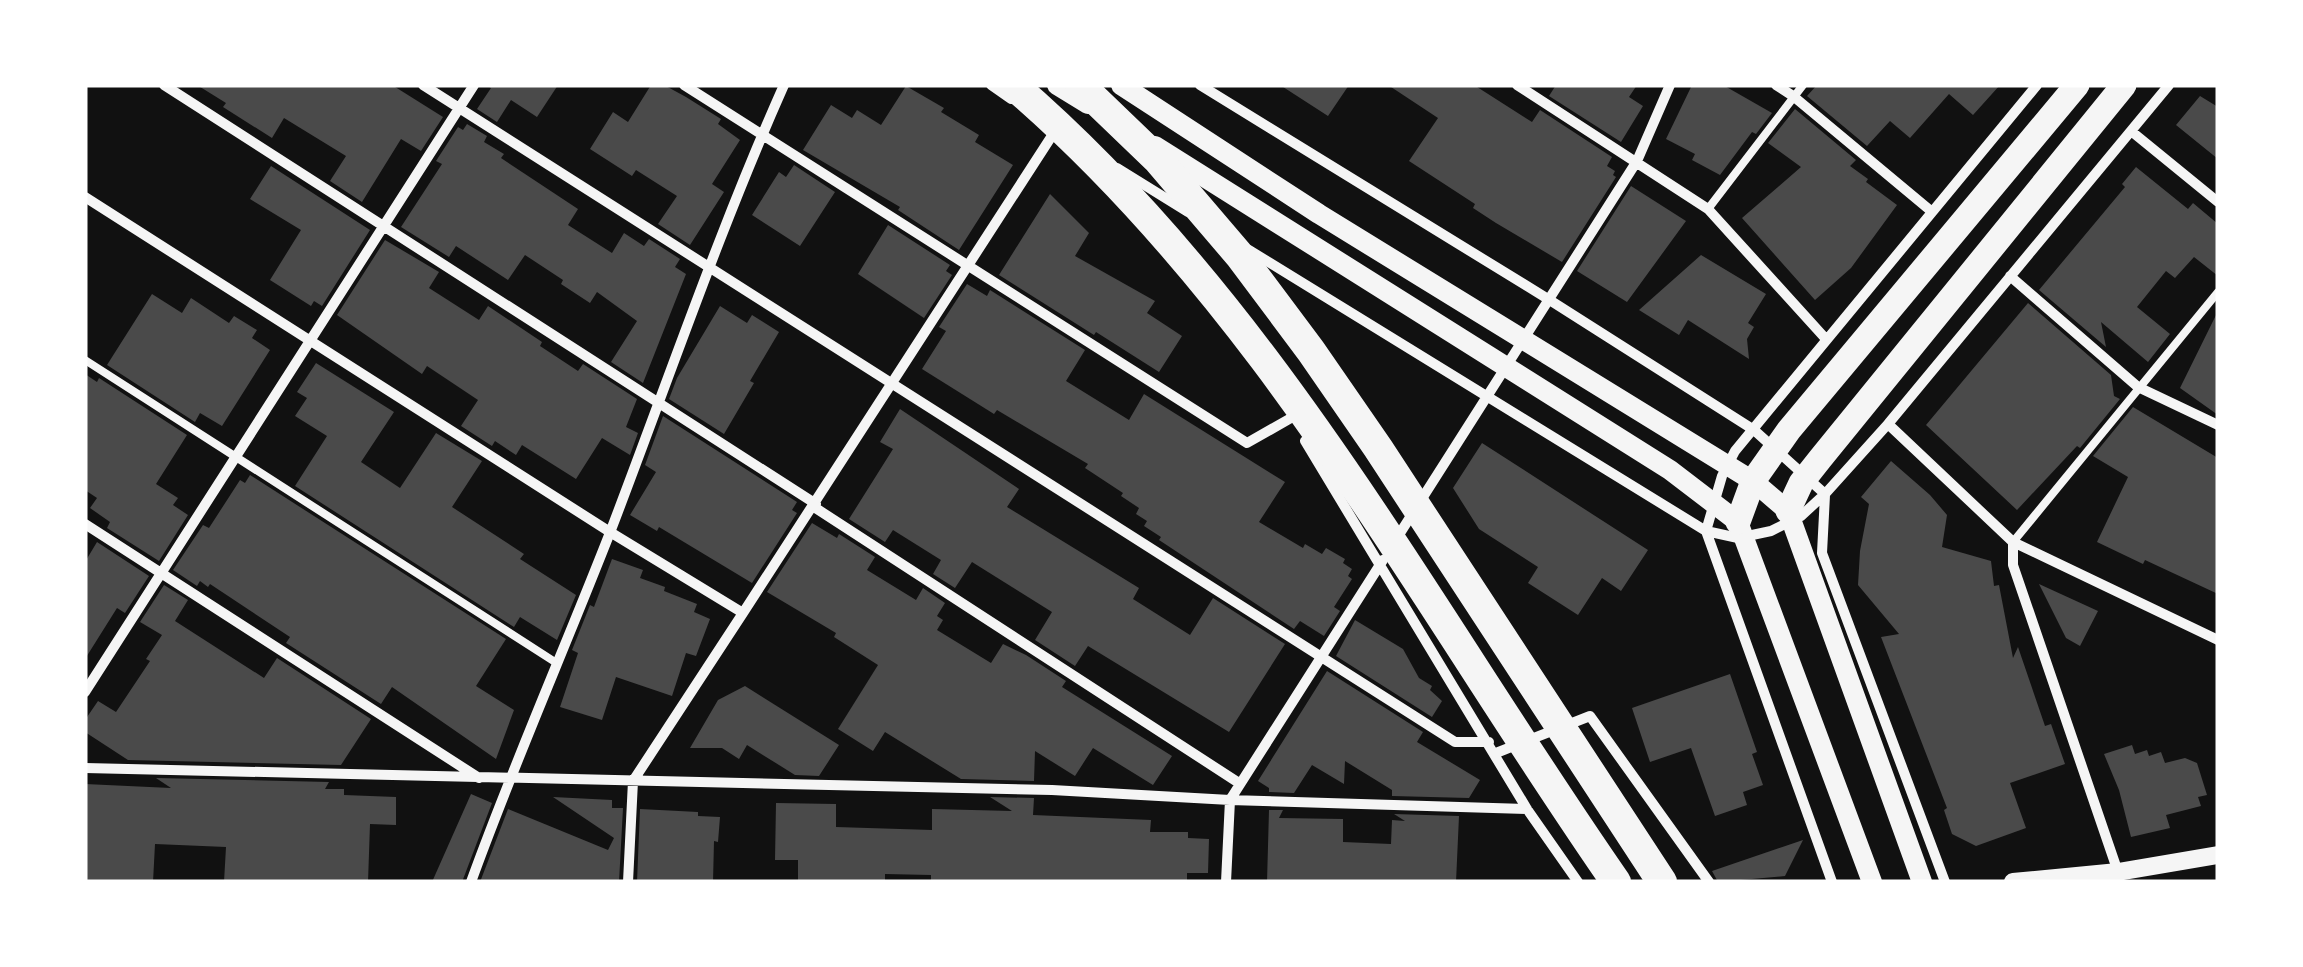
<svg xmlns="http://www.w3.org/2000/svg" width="2303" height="967" viewBox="0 0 2303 967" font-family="'Open Sans',sans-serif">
  <rect width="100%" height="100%" fill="#111"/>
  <path fill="#4a4a4a" d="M197,85H392L443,117L421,151L401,139L362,202L330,181L346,156L284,118L272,138L223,107L226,103Z
    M486,85H558L537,117L511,100L497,122L477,109L491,88Z
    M651,85H664L686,97L721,119L718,124L740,140L712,184L724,192L690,245L658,224L677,196L636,170L632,176L590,149L613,112L628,122Z
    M1280,85H1349L1328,116Z
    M1388,85H1474L1532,122L1540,110L1612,157L1607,166L1615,171L1613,175L1616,177L1562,262L1496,223L1473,208L1475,204L1409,161L1438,118Z
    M1556,85H1637L1629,97L1643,106L1621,142L1549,96Z
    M1692,85H1723L1772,113L1756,134L1752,132L1720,175L1692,160L1695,154L1666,139Z
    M1817,85H2000L1973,115L1949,94L1910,138L1890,121L1867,146L1807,96Z
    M906,86L944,108L941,112L979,135L975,142L1013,165L959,250L898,210L900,207L803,150L831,105L852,118L857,110L881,125Z
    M2200,96L2218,107V159L2176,125Z
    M1795,109L1856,160L1850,166L1868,179L1866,182L1897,205L1851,268L1815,300L1742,218L1801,167L1768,143Z
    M467,124L487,136L484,142L504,154L501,158L578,209L568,225L612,253L624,233L644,246L649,239L680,259L675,267L686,274L643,383L611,362L637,321L597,292L590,303L561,284L563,280L525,255L508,280L456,246L449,257L401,227L442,164L436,161L458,127L463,130Z
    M794,165L835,192L800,246L752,215L779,172L786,177Z
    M271,166L370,230L322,306L314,301L311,306L270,280L301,230L250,199Z
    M2136,167L2188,209L2193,203L2218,224V276L2194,257L2175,278L2166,271L2137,307L2170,334L2148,362L2101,322L2106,347L2039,290L2125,187L2122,184Z
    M1631,186L1686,221L1627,302L1577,271Z
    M1050,194L1089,233L1075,256L1155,301L1147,313L1182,336L1159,372L1096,332L1094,335L999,275Z
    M888,225L950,265L946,271L952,275L924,318L858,274Z
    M385,240L439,272L429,288L479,320L488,306L542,342L540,346L578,371L583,364L637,399L626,427L638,433L630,455L602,438L576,479L522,445L516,455L495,441L492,446L461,426L478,400L427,366L422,374L337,315Z
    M1701,255L1766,294L1748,323L1754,327L1747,339L1749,359L1688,320L1679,335L1639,310Z
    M967,284L987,296L990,290L1085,350L1066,381L1129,420L1144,394L1285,482L1259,522L1303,548L1305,544L1322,554L1326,548L1345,559L1343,563L1352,569L1348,576L1352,579L1334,607L1340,611L1324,636L1300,621L1294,629L1159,540L1161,537L1144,526L1147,521L1136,514L1139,508L1121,496L1123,493L1085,468L1088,464L997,410L994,414L922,369L946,331L939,327Z
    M152,294L182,313L191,298L229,323L234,316L257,330L252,338L270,350L222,426L200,413L195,422L107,365Z
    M2028,303L2111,375L2114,396L2120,399L2080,448L2077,446L2017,510L1926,425Z
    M720,306L747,323L752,315L779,332L750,381L754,383L724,434L669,399L677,378Z
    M2218,311V415L2180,388Z
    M316,363L394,412L361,462L400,488L436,433L482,461L452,507L524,554L520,559L576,595L557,640L520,617L514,627L295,486L327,436L295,416L307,398L297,392Z
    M85,374L97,382L99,378L187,435L156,484L178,498L173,505L188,515L159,561L107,528L110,522L90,508L97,498L85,490Z
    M2133,407L2218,458V594L2145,560L2143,564L2097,542L2128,477L2093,456Z
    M900,409L1019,489L1007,507L1139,588L1133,599L1190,635L1213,598L1285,644L1229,732L1088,646L1075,666L1035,640L1052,612L972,562L955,588L933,574L941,560L893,530L885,542L849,519L893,449L880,442Z
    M663,416L797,502L792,510L797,513L752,583L659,527L657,531L630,515L656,472L645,465Z
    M1482,443L1648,550L1621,591L1602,578L1578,615L1528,583L1538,567L1479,529L1453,488Z
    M1891,461L1930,495L1947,515L1942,547L1991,561L1994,586L1999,585L2013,658L2018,647L2045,726L2051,724L2065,764L2010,783L2026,828L1976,846L1952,834L1944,810L1947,808L1881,637L1899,634L1858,585L1860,551L1869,504L1861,497Z
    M250,475L506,639L476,686L514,710L496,759L392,687L381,704L286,643L290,637L210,584L208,587L200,581L197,586L173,570L203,525L209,528L240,480L245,483Z
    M812,523L837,538L839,534L875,557L867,570L916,600L923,588L945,603L937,616L943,620L937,630L991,663L1003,644L1026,655L1066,681L1062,687L1172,756L1153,785L1093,748L1075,776L1035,751L1034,781L961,779L885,732L873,751L838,729L878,665L834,637L836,633L767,592Z
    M97,542L149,576L125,613L117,608L85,659V562Z
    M612,559L643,570L640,578L665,587L664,591L697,604L694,612L710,619L696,656L686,653L672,696L616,677L602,720L560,707L578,653L572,650L590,605L594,607Z
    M2039,584L2098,611L2080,646L2066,638Z
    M164,585L188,600L175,621L264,678L277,658L371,719L341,765L128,760L85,732V720L98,701L116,712L150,661L146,659L162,635L140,622Z
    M1355,620L1403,649L1419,678L1432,686L1430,690L1442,701L1432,717L1336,656Z
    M1327,671L1423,732L1417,742L1480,780L1469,798L1392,796V790L1345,761L1344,784L1312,765L1294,793L1269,792V788L1258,781Z
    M1730,674L1757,752L1752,754L1763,785L1743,792L1747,805L1715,816L1691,748L1650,762L1632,708Z
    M745,686L839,745L819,776L795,775L747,745L739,759L722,748H690L718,700Z
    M2132,745L2135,754L2147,750L2149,756L2161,752L2165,763L2185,758L2197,763L2207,795L2198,797L2201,806L2166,815L2170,828L2131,837L2119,790L2104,754Z
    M156,778L329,782L325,789H344V795L396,797V825L370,824L368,882H224L226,847L155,844L153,882H85V784L171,788Z
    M471,794L492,803L462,882H432Z
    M553,797L612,800V808H623L619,882H480L508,809L608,850L614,838Z
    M990,797L1034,798L1033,815L1151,820L1150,832H1188V838L1209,839L1208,873H1187V882H931V875L885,874V882H798V860H775L776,803L836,804V827L932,830V809L1012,811Z
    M640,809L698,812V816L720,817L718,842L714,841L713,882H637Z
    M1269,810H1283L1279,818L1343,819V842L1391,844L1392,820L1405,821L1394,814L1459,816L1456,882H1267Z
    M1803,840L1785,876L1718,882L1712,871Z"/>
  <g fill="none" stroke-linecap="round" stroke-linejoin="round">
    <path stroke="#f5f5f5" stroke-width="8" d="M1708,209L1803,85
      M85,360L555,662
      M2013,542L2218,292"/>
    <path stroke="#f5f5f5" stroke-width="10" d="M164,85L816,504
      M423,85L1455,742H1489
      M684,85L1247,443L1291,418
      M991,85L1011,99
      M1200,85L1548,299L1754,430L1825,494
      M1517,85L1708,209L1825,338
      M1776,85L1793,96L1931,211
      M2131,131L2218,202
      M1117,168L1188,212
      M85,197L610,532L743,613L633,781L628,882
      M1249,250L1706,531L1738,538L1771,531L1801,516L1825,494L1888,424L2169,85
      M2010,276L2138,387L2218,425
      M1888,424L2013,542L2218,640
      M1305,441L1527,809L1578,882
      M1825,495L1822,553L1945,882
      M814,507L1239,783
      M85,524L479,778
      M1395,541L1637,161L1670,85
      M2013,542V565L2118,872
      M743,613L1055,131
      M85,692L474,85
      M1496,753L1590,716L1709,882
      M85,768L1052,790L1230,800L1527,809
      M471,882C514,763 565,648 611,530C668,381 719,231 784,85
      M1226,882L1230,800L1383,560
      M1832,882L1706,531L1722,476L1735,451L2037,85"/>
    <path stroke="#f5f5f5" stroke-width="18" d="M2013,882L2118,872L2218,855"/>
    <path stroke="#f5f5f5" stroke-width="20" d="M1057,85L1088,104
      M1121,85L1319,214L1753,481L1788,511L1922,882
      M1155,146L1670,470L1738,522L1872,882"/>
    <path stroke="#f5f5f5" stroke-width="25" d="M1788,511L1801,483L1820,459L2124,85
      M1738,522L1753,481L1789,430L2077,85"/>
    <path stroke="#f5f5f5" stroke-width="30" d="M1013,85C1269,305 1426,609 1616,882
      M1080,85L1158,160L1240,256L1311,351L1378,448L1662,882"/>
  </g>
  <rect width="2303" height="967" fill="none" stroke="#ffffff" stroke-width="175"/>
</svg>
